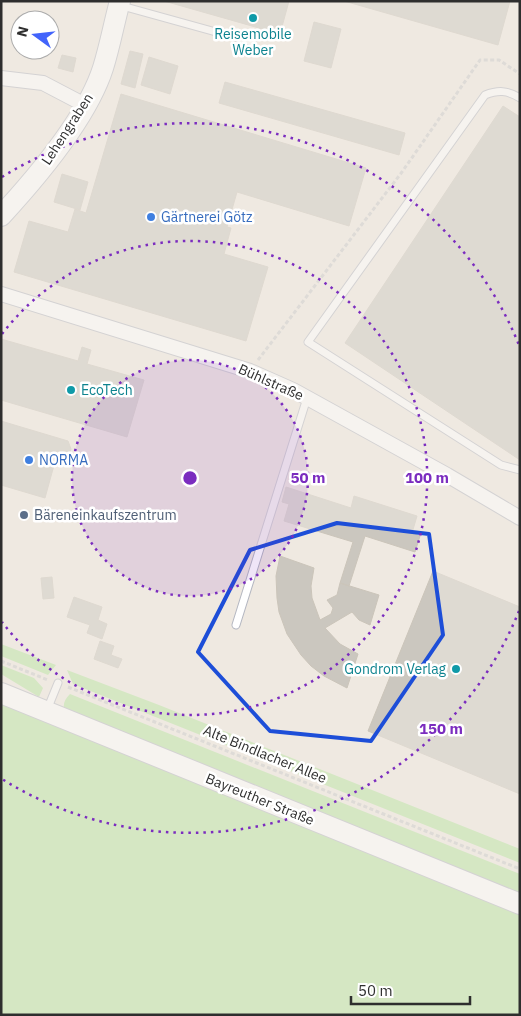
<svg xmlns="http://www.w3.org/2000/svg" width="521" height="1016" viewBox="0 0 521 1016" font-family="'IBM Plex Sans',sans-serif">
  <rect width="100%" height="100%" fill="#efe9e1"/>
  <path fill="#b6e59e" d="M1,644L56,665L48,675L1,656Z
    M1,665L34,678L43,688L39,697L1,674Z
    M67,670L159,705L520,849V863L73,684Z
    M70,694L520,874V894L64,709C63,703 65,699 70,694Z
    M1,704L520,914V1015H1Z"/>
  <path fill="#cbc7bf" stroke="#cbc5ba" d="M164,1H289L280,34Z
    M344,1H476L481,3L482,1H510L498,45Z
    M314,22L341,29L331,68L304,61Z
    M130,51L143,54L135,88L121,84Z
    M62,55L76,58L73,72L58,68Z
    M149,57L178,66L170,94L141,85Z
    M225,82L405,133L399,155L219,103Z
    M121,94L366,168L349,226L237,192L227,227L231,228L224,254L268,267L246,341L14,272L29,221L68,232L75,209L86,213Z
    M503,106L520,117V460L345,343Z
    M62,174L88,182L80,210L54,202Z
    M1,339L78,361L82,347L91,350L87,364L144,380L127,437L1,400Z
    M1,421L68,441L71,449L68,461L56,458L45,498L1,485Z
    M286,487L351,508L354,496L417,516L412,533L420,536L415,552L365,536L349,586L340,583L353,542L284,521L289,504L282,502Z
    M280,556L314,568L311,586L312,598L320,620L331,614L333,608L327,600L337,595L340,583L379,595L370,625L359,620L352,612L325,628L340,644L358,654L347,688L324,676L311,666L301,655L287,634L279,612L277,598L276,576Z
    M433,571L520,607V794L368,731Z
    M52,577L54,598L43,599L41,578Z
    M74,597L102,607L98,620L107,624L102,639L87,633L90,625L67,617Z
    M100,641L114,646L111,655L122,659L118,668L94,659Z"/>
  <g fill="none" stroke-linecap="round" stroke-linejoin="round">
    <defs>
      <path id="lane" d="M122,6L252,42
        M520,98C507,90 498,90 485,95L308,342L501,465L520,470
        M236,625L307,398
        M47,710L58,683"/>
      <path id="street" d="M1,78L43,83L85,105
        M1,294L250,371L293,390L447,475L520,518"/>
      <path id="secondary" d="M1,216C37,177 87,118 103,68C110,46 114,23 120,1
        M1,693L520,904"/>
    </defs>
    <use href="#lane" stroke="#b4b7c1" stroke-width="9"/>
    <use href="#street" stroke="#b4b7c1" stroke-width="16"/>
    <use href="#secondary" stroke="#b4b7c1" stroke-width="22"/>
    <path stroke="#c9c9c9" stroke-width="3" stroke-dasharray="4 2.5" stroke-linecap="butt" d="M258,360L402,172L480,60H499L520,74
      M1,661L48,680
      M68,687L520,869"/>
    <use href="#lane" stroke="#fff" stroke-width="7"/>
    <use href="#street" stroke="#fff" stroke-width="14"/>
    <use href="#secondary" stroke="#fff" stroke-width="20"/>
  </g>
  <path d="M0 0H521V1016H0ZM337,523L429,534L443,635L371,741L270,731L198,652L250,550Z" fill="#efe9e1" fill-opacity=".55" fill-rule="evenodd"/>
  <path fill="none" stroke="#1d4ed8" stroke-width="4" stroke-linejoin="round" d="M337,523L429,534L443,635L371,741L270,731L198,652L250,550Z"/>
  <circle cx="190" cy="478" r="118" fill="#7b2cbf" fill-opacity=".12"/>
  <g fill="none" stroke="#7b2cbf" stroke-width="2.5" stroke-dasharray="2.5 5">
    <circle cx="190" cy="478" r="118"/>
    <path d="M2 334A237 237 0 1 1 2 622"/>
    <path d="M519 611A355 355 0 0 1 2 779M2 177A355 355 0 0 1 519 345"/>
  </g>
  <g fill="#0f9aa8" stroke="#fff" stroke-width="2">
    <circle cx="253" cy="18" r="5"/>
    <circle cx="71" cy="390" r="5"/>
    <circle cx="456" cy="669" r="5"/>
  </g>
  <g fill="#3f7fe0" stroke="#fff" stroke-width="2">
    <circle cx="151" cy="217" r="5"/>
    <circle cx="29" cy="460" r="5"/>
  </g>
  <circle fill="#5c6f8a" stroke="#fff" stroke-width="2" cx="24" cy="515" r="5"/>
  <g text-anchor="middle" stroke-width="5" stroke-linejoin="round" paint-order="stroke">
    <g font-size="14" fill="#0d838f" stroke="#fff">
      <text x="253" y="39">Reisemobile<tspan x="253" dy="16">Weber</tspan></text>
      <text x="81" y="395" text-anchor="start">EcoTech</text>
      <text x="446" y="674" text-anchor="end">Gondrom Verlag</text>
    </g>
    <g font-size="14" fill="#2e2e2e" stroke="#fff">
      <text transform="translate(67 129) rotate(-57)" y="5">Lehengraben</text>
      <text transform="translate(271 382) rotate(24)" y="5">Bühlstraße</text>
      <text transform="translate(265 754) rotate(22)" y="5">Alte Bindlacher Allee</text>
      <text transform="translate(260 799) rotate(22)" y="5">Bayreuther Straße</text>
    </g>
    <g font-size="14" fill="#366cbe" stroke="#fff" text-anchor="start">
      <text x="161" y="222">Gärtnerei Götz</text>
      <text x="39" y="465">NORMA</text>
    </g>
    <g font-size="14" fill="#4e5e75" stroke="#fff" text-anchor="start">
      <text x="34" y="520">Bäreneinkaufszentrum</text>
    </g>
  </g>
  <circle cx="190" cy="478" r="8" fill="#7b2cbf" stroke="#fff" stroke-width="2.5"/>
  <g font-size="15" text-anchor="middle" font-weight="bold" fill="#7b2cbf" stroke="#fff" stroke-width="5" stroke-linejoin="round" paint-order="stroke">
    <text x="308" y="483">50 m</text>
    <text x="427" y="483">100 m</text>
    <text x="441" y="734">150 m</text>
  </g>
  <rect width="521" height="1016" fill="none" stroke="#2e2e2e" stroke-width="5"/>
  <g transform="translate(35 35) rotate(285)"><circle r="24" fill="#ffffff" stroke="#ababab"/>
  <path d="M0-4L9 19L0 12L-9 19Z" fill="#4264fb"/>
  <text y="-8" font-size="14" font-weight="bold" text-anchor="middle" fill="#2e2e2e">N</text>
  </g>
  <path d="M351 996v8h119v-8" fill="none" stroke="#2e2e2e" stroke-width="2.5"/>
  <text x="358" y="996" font-size="15" fill="#2e2e2e" stroke="#ffffff" stroke-width="4" paint-order="stroke">50 m</text>
</svg>
